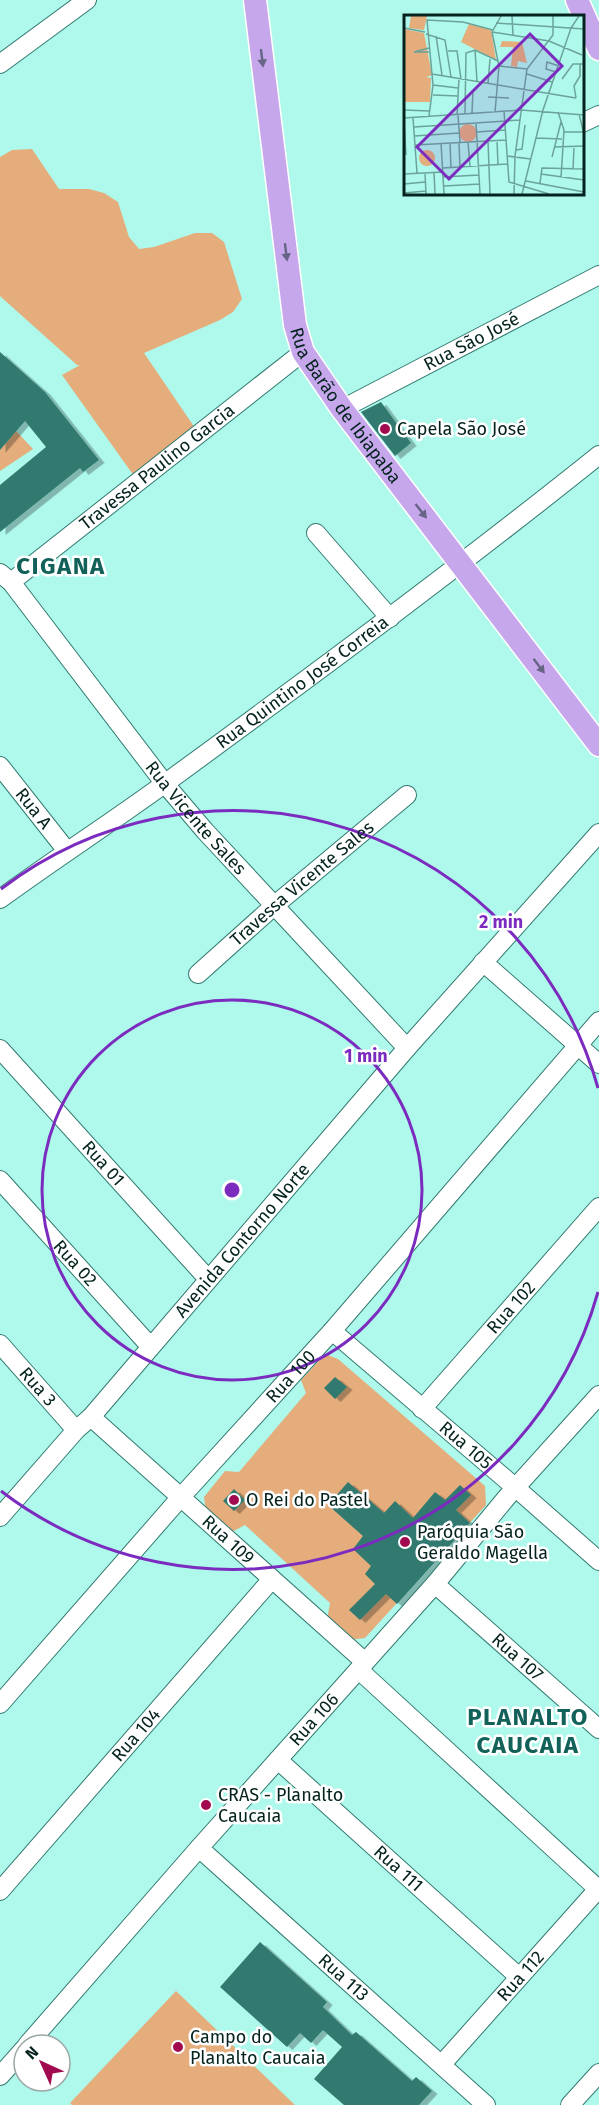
<svg xmlns="http://www.w3.org/2000/svg" width="599" height="2105" viewBox="0 0 599 2105" font-family="'Fira Sans',sans-serif">
  <defs>
    <filter id="shadow"><feDropShadow dx="5.5" dy="3" stdDeviation="0" flood-color="#0004"/></filter>
  </defs>
  <rect width="100%" height="100%" fill="#aff8ec"/>
  <path fill="#e4ad7b" d="M32,149L59,189H89L104,193L118,202L129,237L139,249L154,247L195,233H212L224,242L242,299L233,312L220,320L144,353L195,428L134,476L62,375L80,365H77L0,296V157L12,150Z
    M0,414L33,449L0,471Z
    M325,1354L338,1359L485,1486L486,1505L365,1638L349,1640L327,1620L330,1603L245,1525L230,1533L206,1512L204,1497L225,1471L239,1472L306,1393L301,1380Z
    M176,1991L295,2105H72L70,2103Z"/>
  <path fill="#317970" filter="url(#shadow)" d="M0,352L45,392L99,460L83,472L80,468L0,532V485L46,447L25,421L0,450Z
    M381,402L411,443L395,456L361,412Z
    M335,1377L347,1387L335,1399L324,1388Z
    M348,1482L384,1513L395,1501L413,1518L435,1492L445,1500L460,1485L471,1495L456,1510L470,1523L397,1604L386,1594L360,1620L349,1610L375,1584L365,1574L371,1566L353,1549L363,1536L328,1505Z
    M234,1489L245,1500L234,1511L223,1501Z
    M260,1942L327,2002L323,2007L352,2035L356,2032L412,2081L416,2077L432,2091L419,2105H344L314,2079L342,2047L323,2030L311,2043L300,2033L287,2047L220,1987Z"/>
  <g fill="none" stroke-linecap="round" stroke-linejoin="round">
    <defs>
      <g id="minor">
        <path d="M0,64L87,0"/>
        <path d="M582,123L599,115"/>
        <path id="s1" d="M342,409L599,275"/>
        <path d="M316,533L390,618"/>
        <path id="s2" d="M0,573L11,582L165,784L205,831L407,1048"/>
        <path id="s3" d="M11,582L303,352"/>
        <path id="s4" d="M0,766L67,851"/>
        <path id="s5" d="M0,899C55,859 112,822 167,782C313,675 458,568 599,455"/>
        <path d="M483,962L599,1064"/>
        <path id="s6" d="M198,974L275,905L407,795"/>
        <path id="s7" d="M0,1049L208,1279"/>
        <path id="s8" d="M0,1180L150,1346"/>
        <path id="s9" d="M332,1331L516,1488L599,1561"/>
        <path id="s10" d="M0,1344L76,1430"/>
        <path id="s11" d="M422,1409L599,1207"/>
        <path id="s12" d="M91,1417L365,1662"/>
        <path id="s13" d="M0,1517L76,1430L91,1417L407,1048L599,833"/>
        <path id="s14" d="M435,1584L599,1729"/>
        <path d="M359,1670L598,1889"/>
        <path id="s15" d="M0,1704L180,1498L332,1331L599,1021"/>
        <path id="s16" d="M278,1760L519,1977"/>
        <path id="s17" d="M199,1848L486,2105"/>
        <path id="s18" d="M0,1891L272,1579"/>
        <path id="s19" d="M27,2045L199,1848L435,1584L507,1497L599,1395"/>
        <path id="s20" d="M442,2064L599,1888"/>
        <path d="M0,2076L24,2049"/>
        <path d="M570,2105L599,2073"/>
      </g>
      <g id="major">
        <path id="s21" d="M255,0L295,325L303,352L342,409L599,745"/>
        <path d="M577,0L599,49"/>
      </g>
    </defs>
    <use href="#minor" stroke="#317a70" stroke-width="20"/>
    <use href="#major" stroke="#fff" stroke-width="25"/>
    <use href="#minor" stroke="#fff" stroke-width="18"/>
    <use href="#major" stroke="#c7a7ec" stroke-width="22"/>
  </g>
  <defs><path id="oneway-solid" d="M-6-.8H1V-3.2L6.5 0L1 3.2V.8H-6Z" transform="scale(1.5)"/></defs>
  <g fill="#666586">
    <use href="#oneway-solid" transform="translate(262 58) rotate(83)"/>
    <use href="#oneway-solid" transform="translate(286 252) rotate(83)"/>
    <use href="#oneway-solid" transform="translate(421 511) rotate(52)"/>
    <use href="#oneway-solid" transform="translate(539 666) rotate(53)"/>
  </g>
  <g fill="none" stroke="#7b2cbf" stroke-width="3">
    <circle cx="232" cy="1190" r="190"/>
    <path d="M598 1292A380 380 0 0 1 1 1491M1 889A380 380 0 0 1 598 1088"/>
  </g>
  <g fill="#a10a4e" stroke="#fff" stroke-width="2">
    <circle cx="385" cy="429" r="6"/>
    <circle cx="234" cy="1500" r="6"/>
    <circle cx="405" cy="1542" r="6"/>
    <circle cx="206" cy="1805" r="6"/>
    <circle cx="178" cy="2047" r="6"/>
  </g>
  <g text-anchor="middle" stroke-width="5" stroke-linejoin="round" paint-order="stroke">
    <g font-size="18" fill="#04231f" stroke="#fff">
      <text dy="6" stroke="none"><textPath href="#s1" startOffset="146">Rua São José</textPath></text>
      <text dy="6" stroke="none"><textPath href="#s21" startOffset="423">Rua Barão de Ibiapaba</textPath></text>
      <text dy="6" stroke="none"><textPath href="#s3" startOffset="186">Travessa Paulino Garcia</textPath></text>
      <text dy="6" stroke="none"><textPath href="#s5" startOffset="372">Rua Quintino José Correia</textPath></text>
      <text dy="6" stroke="none"><textPath href="#s4" startOffset="54">Rua A</textPath></text>
      <text dy="6" stroke="none"><textPath href="#s2" startOffset="314">Rua Vicente Sales</textPath></text>
      <text dy="6" stroke="none"><textPath href="#s6" startOffset="138">Travessa Vicente Sales</textPath></text>
      <text dy="6" stroke="none"><textPath href="#s7" startOffset="154">Rua 01</textPath></text>
      <text dy="6" stroke="none"><textPath href="#s13" startOffset="368">Avenida Contorno Norte</textPath></text>
      <text dy="6" stroke="none"><textPath href="#s8" startOffset="112">Rua 02</textPath></text>
      <text dy="6" stroke="none"><textPath href="#s11" startOffset="135">Rua 102</textPath></text>
      <text dy="6" stroke="none"><textPath href="#s15" startOffset="438">Rua 100</textPath></text>
      <text dy="6" stroke="none"><textPath href="#s10" startOffset="57">Rua 3</textPath></text>
      <text dy="6" stroke="none"><textPath href="#s9" startOffset="176">Rua 105</textPath></text>
      <text dy="6" stroke="none"><textPath href="#s12" startOffset="184">Rua 109</textPath></text>
      <text dy="6" stroke="none"><textPath href="#s14" startOffset="110">Rua 107</textPath></text>
      <text dy="6" stroke="none"><textPath href="#s19" startOffset="434">Rua 106</textPath></text>
      <text dy="6" stroke="none"><textPath href="#s18" startOffset="207">Rua 104</textPath></text>
      <text dy="6" stroke="none"><textPath href="#s16" startOffset="162">Rua 111</textPath></text>
      <text dy="6" stroke="none"><textPath href="#s17" startOffset="194">Rua 113</textPath></text>
      <text dy="6" stroke="none"><textPath href="#s20" startOffset="118">Rua 112</textPath></text>
    </g>
    <g font-size="18" fill="#04231f" stroke="#fff" text-anchor="start">
      <text x="397" y="435">Capela São José</text>
      <text x="246" y="1506">O Rei do Pastel</text>
      <text x="417" y="1538">Paróquia São<tspan x="417" dy="21">Geraldo Magella</tspan></text>
      <text x="218" y="1801">CRAS - Planalto<tspan x="218" dy="21">Caucaia</tspan></text>
      <text x="190" y="2043">Campo do<tspan x="190" dy="21">Planalto Caucaia</tspan></text>
    </g>
    <g font-size="24" font-weight="bold" letter-spacing="1.5" fill="#116158" stroke="#fff">
      <text x="61" y="574">CIGANA</text>
      <text x="528" y="1725">PLANALTO<tspan x="528" dy="28">CAUCAIA</tspan></text>
    </g>
  </g>
  <g transform="translate(404 15)">
    <rect width="180" height="180" fill="#aff8ec"/>
    <path d="M7,1H23L20,15L5,13ZM65,9L87,15L92,45L57,27ZM0,14L20,18L28,60L22,62L27,63L26,87H0ZM98,26L118,27L123,48L114,46L113,52L107,51L109,32H96ZM55 118a9 9 0 1 1 18 0a9 9 0 1 1-18 0ZM15 143a8 8 0 1 1 16 0a8 8 0 1 1-16 0Z" fill="#e4ad7b"/>
    <path fill="none" stroke="#6ba39a" stroke-width="1.5" d="M108,1L109,20M92,8L180,14M0,13L21,17M88,17L145,26L178,40M22,19L41,25L47,62M32,21L38,60M25,33L10,37H25M71,35L73,66M44,36H53L57,64M95,51L123,54M152,57L142,54L143,47L155,51M28,59L172,83M123,59L148,67M158,64L169,49H180M84,68L86,44M29,70L54,73M29,80L54,81M84,82L105,83M172,83L170,71L176,61V49M0,95L26,96M100,96L105,167L145,179M91,97L95,51L88,17L97,1M154,97L160,115L157,163M68,98L69,75M61,99L62,38L71,35L94,46M175,99L180,119M53,100L55,63M54,100L56,127M25,101L29,70L23,5L59,7L89,15M0,103L117,95L180,100M9,103L13,158M0,107L2,140M72,108L76,179M10,112L116,105M73,117L101,115M160,117H179M10,121L56,118M132,123L158,124M93,125L94,150M84,126L86,179M64,127L66,152M37,128L40,179M46,128L47,153M55,128L56,152M11,130L102,125M150,132L180,131M112,135L118,134L121,110M103,141L127,144M148,142L157,107M39,153L103,149M169,154L170,133M30,157L31,179M21,158L22,179M0,159L39,157M137,159L180,165M39,162L75,160M122,166L180,177M136,168L138,153L180,154M0,169L21,167M40,171L76,169M0,178L22,176M110,179L111,141L123,54L149,20V1M118,179L139,95L167,13L175,1"/>
    <path fill="#7b2cbf" fill-opacity="0.15" stroke="#7b2cbf" stroke-width="3" d="M126,19L158,51L45,164L13,132Z"/>
    <rect width="180" height="180" fill="none" stroke="#04231f" stroke-width="3"/>
  </g>
  <circle cx="232" cy="1190" r="9" fill="#7b2cbf" stroke="#fff" stroke-width="3"/>
  <g font-size="18" text-anchor="middle" font-weight="bold" fill="#7b2cbf" stroke="#fff" stroke-width="5" stroke-linejoin="round" paint-order="stroke">
    <text x="501" y="928">2 min</text>
    <text x="366" y="1062">1 min</text>
  </g>
  <g transform="translate(42 2063) rotate(315)"><circle r="28" fill="#ffffff" stroke="#9ba7a5" stroke-width="1.5"/>
  <path d="M0-4.5L10 22L0 15L-10 22Z" fill="#a10a4e"/>
  <text y="-9" font-size="16" font-weight="bold" text-anchor="middle" fill="#04231f">N</text>
  </g>
</svg>
